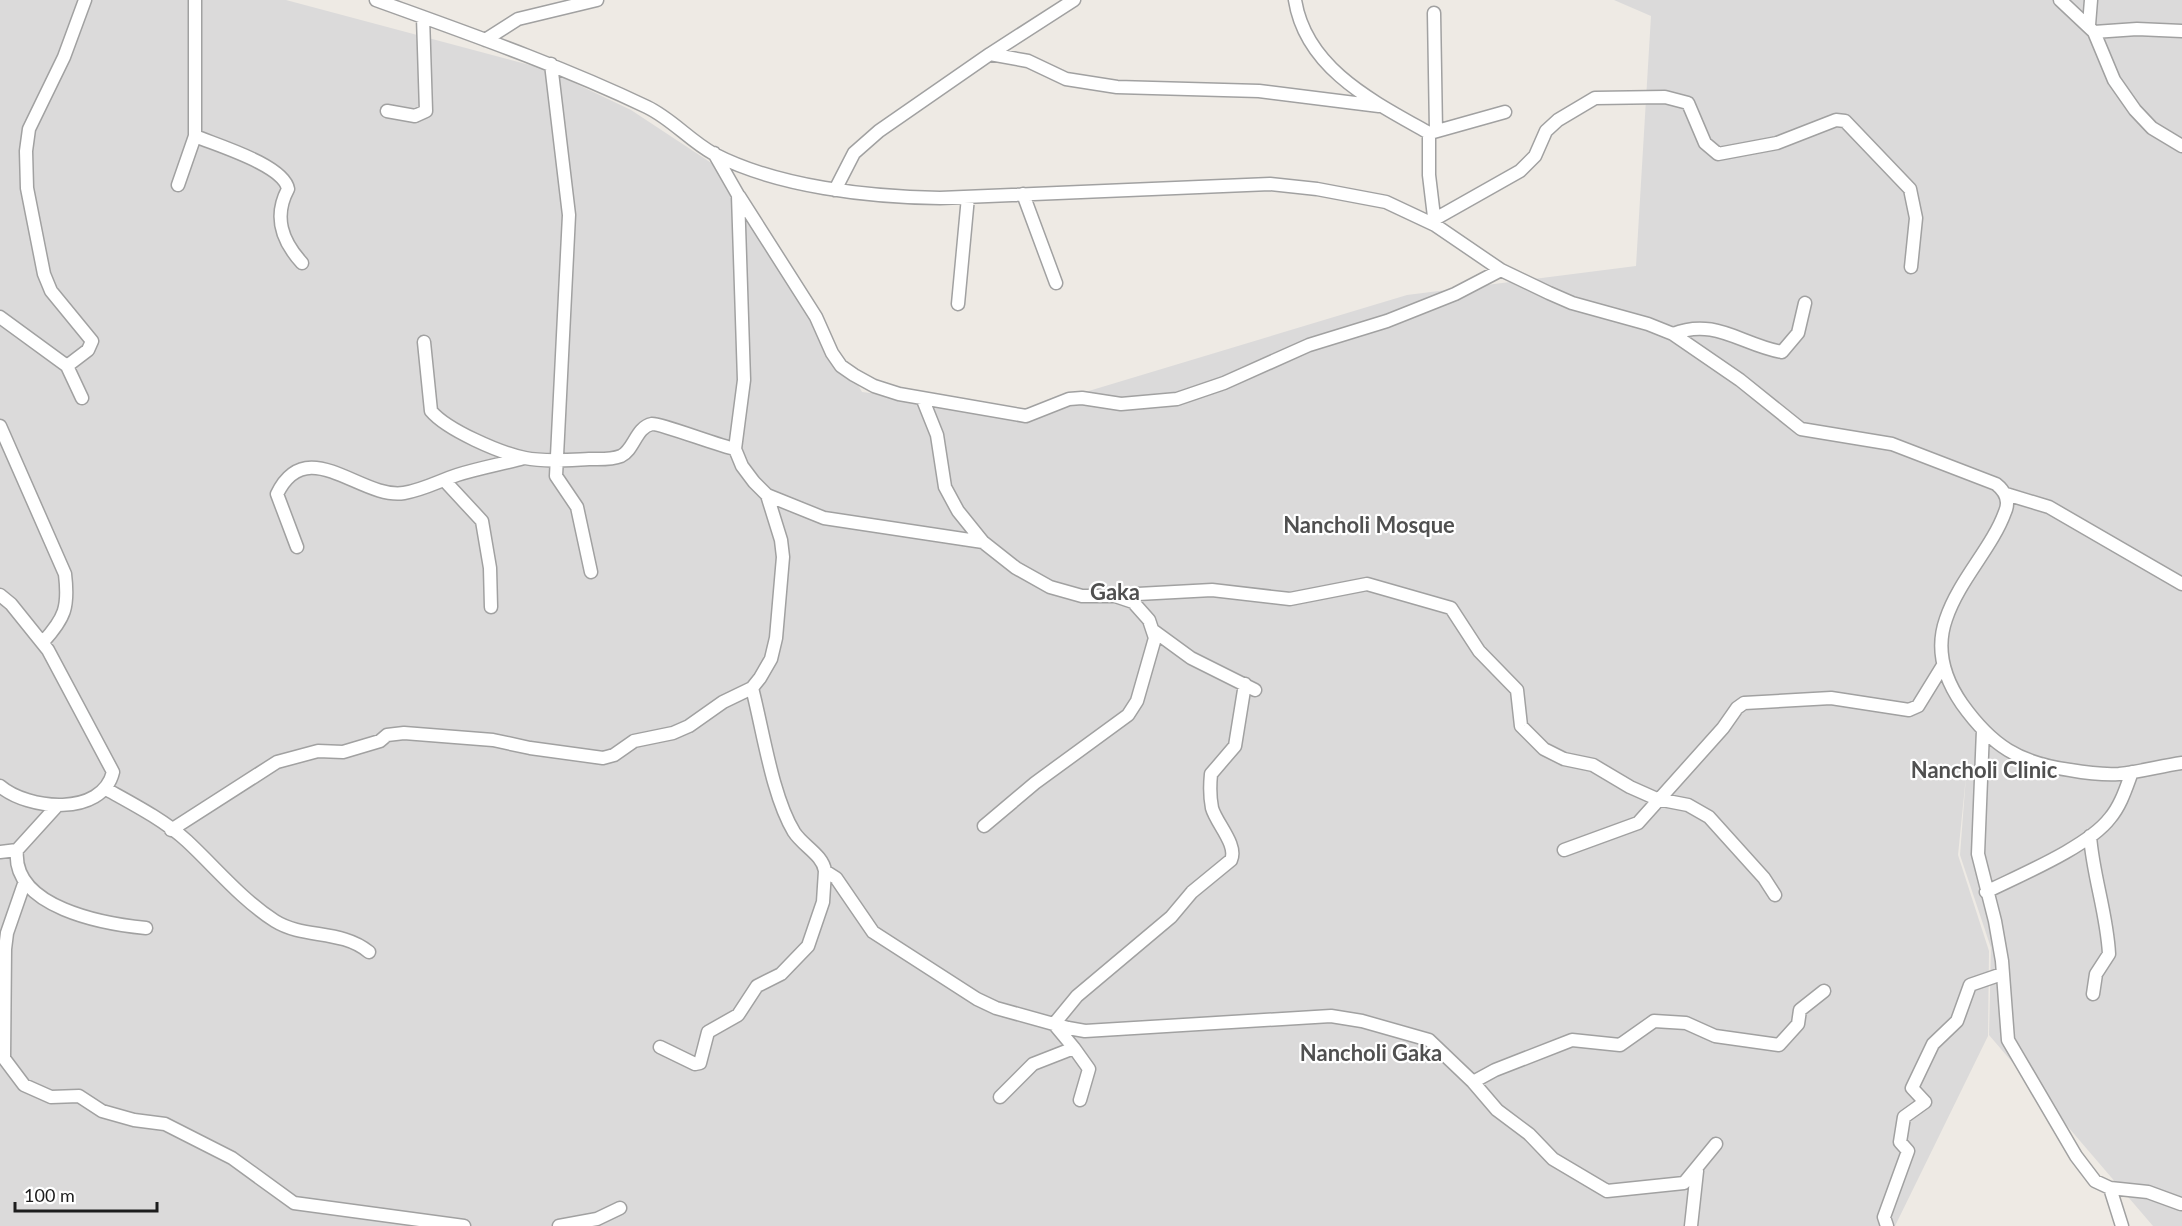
<svg xmlns="http://www.w3.org/2000/svg" width="2182" height="1226" viewBox="0 0 2182 1226" font-family="Lato,sans-serif">
  <rect width="100%" height="100%" fill="#eeeae4"/>
  <path fill="#dbdada" d="M0,0H286L545,69L631,110L722,170L786,257L862,392L1019,412L1407,295L1636,266L1651,16L1614,0H2182V1226H2153L1989,1035L1991,948L1960,855L1966,776L1958,855L1989,951L1988,1036L1895,1226H0Z"/>
  <g fill="none" stroke-linecap="round" stroke-linejoin="round">
    <defs>
      <path id="minor" d="M376,0C467,33 559,65 647,107C672,119 690,141 714,154C778,187 869,197 940,198L1270,184L1317,189L1386,202L1435,225L1501,270L1549,293L1572,303L1648,324L1673,334L1740,380L1801,429L1892,444L1996,484C2005,491 2010,501 2005,512C1992,548 1959,580 1946,619C1935,650 1944,678 1962,704C1992,746 2019,763 2070,770C2087,773 2102,775 2119,774C2140,772 2161,766 2182,763
        M1295,0C1306,69 1374,102 1429,133V175L1435,225
        M2060,0L2094,32L2114,80L2135,110L2152,128L2182,146
        M1434,13L1436,131
        M2089,25L2091,0
        M2094,32L2137,29L2182,31
        M485,40L518,19L597,0
        M990,54L1028,61L1066,79L1117,87L1259,91L1379,106
        M551,64L569,215L556,476L577,507L591,572
        M387,111L415,116L426,111L423,17
        M1430,133L1505,112
        M195,136C216,145 284,165 288,189C273,217 282,241 302,263
        M714,153L738,195L744,380L735,449L742,466L754,482L767,495L824,518L983,542L1016,568L1050,587L1082,596H1115L1133,602L1149,620L1155,638L1137,701L1128,715L1035,783L984,826
        M178,185L195,136V0
        M835,190L854,153L879,131L990,54L1074,0
        M1023,194L1056,283
        M739,196L816,317L832,353L841,366L854,375L874,386L899,394L1026,416L1069,399L1082,398L1121,404L1177,399L1224,383L1309,345L1387,321L1455,294L1501,270
        M1435,219L1520,171L1535,156L1546,131L1558,120L1595,98L1665,97L1688,103L1705,143L1718,154L1777,143L1836,120L1845,121L1910,189L1916,218L1911,267
        M958,304L968,197
        M0,317L67,366L82,398
        M1673,334C1715,317 1742,345 1782,352L1798,333L1805,303
        M424,342L431,411C447,430 500,453 525,458C545,462 568,460 589,459C599,459 611,460 621,456C634,450 636,427 652,424C660,423 719,446 735,449
        M67,366L88,350L92,341L51,291L44,274L27,188L26,151L29,129L64,57L85,0
        M923,400L937,435L945,487L958,511L983,542
        M0,426L65,574C69,607 65,618 43,642
        M444,480L482,521L490,568L491,607
        M2006,494L2049,507L2182,584
        M297,547L277,494C307,432 361,500 404,493C423,490 439,481 457,475C479,468 502,464 524,458
        M0,595L11,604L48,650L113,772C102,817 28,810 0,786
        M1119,595L1212,590L1290,599L1367,584L1451,608L1479,651L1517,690L1521,726L1544,749L1564,759L1593,765L1630,787L1657,799L1688,805L1709,817L1764,878L1775,895
        M1154,631L1191,658L1255,690
        M752,688C763,730 772,796 794,832C803,846 823,855 825,871L836,878L873,932L977,999L996,1008L1068,1028L1085,1031L1331,1016L1362,1021L1429,1040L1473,1082L1497,1110L1529,1134L1553,1159L1607,1191L1684,1183L1716,1144
        M1983,730L1978,854L1995,921L2002,961L2008,1040L2076,1156L2095,1181L2110,1188L2148,1192L2181,1204
        M106,789C133,804 164,820 187,841C216,868 241,899 275,921C304,939 341,929 369,952
        M56,807L17,850C11,908 105,924 146,928
        M171,830L277,762L318,751L343,752L380,741L387,735L404,733L493,740L530,748L603,758L614,755L634,741L673,733L689,726L723,702L752,688L760,678L771,659L776,638L783,557L781,540L767,495
        M2090,836C2093,876 2107,914 2109,954L2096,974L2093,994
        M1564,850L1638,823L1723,728L1737,708L1744,703L1831,698L1909,710L1918,706L1942,667
        M0,852L17,850
        M1986,892C2020,875 2088,847 2110,818C2121,805 2126,788 2132,772
        M660,1047L695,1064L700,1063L708,1032L738,1015L757,986L781,974L808,946L823,902L825,871
        M1074,1048L1089,1069L1080,1100
        M0,1053L24,1085L51,1097L79,1096L102,1111L134,1120L165,1124L232,1158L294,1203L464,1226
        M4,1058L5,949L7,933L25,881
        M1473,1082L1495,1070L1572,1040L1620,1045L1654,1021L1686,1023L1715,1036L1779,1045L1798,1024L1800,1010L1824,991
        M1000,1097L1033,1064L1074,1048L1054,1024L1077,996L1171,917L1192,892L1231,860C1238,845 1216,823 1212,808C1210,798 1210,784 1211,774L1235,746L1245,684
        M2110,1188L2122,1226
        M559,1226L597,1219L620,1208
        M1691,1226L1697,1171
        M1887,1226L1884,1217L1908,1151L1900,1142L1904,1117L1925,1102L1912,1088L1933,1044L1957,1021L1970,985L2002,974"/>
    </defs>
    <use href="#minor" stroke="#a1a1a1" stroke-width="15"/>
    <use href="#minor" stroke="#fff" stroke-width="12"/>
  </g>
  <g text-anchor="middle" stroke-width="4.5" stroke-linejoin="round" paint-order="stroke">
    <g font-size="22" font-weight="bold" fill="#505050" stroke="#fff">
      <text x="1369" y="533">Nancholi Mosque</text>
      <text x="1115" y="600">Gaka</text>
      <text x="1984" y="778">Nancholi Clinic</text>
      <text x="1371" y="1061">Nancholi Gaka</text>
    </g>
  </g>
  <path d="M15 1202v9h142v-9" fill="none" stroke="#1d1d1d" stroke-width="3"/>
  <text x="24" y="1202" font-size="18" fill="#1d1d1d" stroke="#ffffff" stroke-width="4.5" paint-order="stroke">100 m</text>
</svg>
